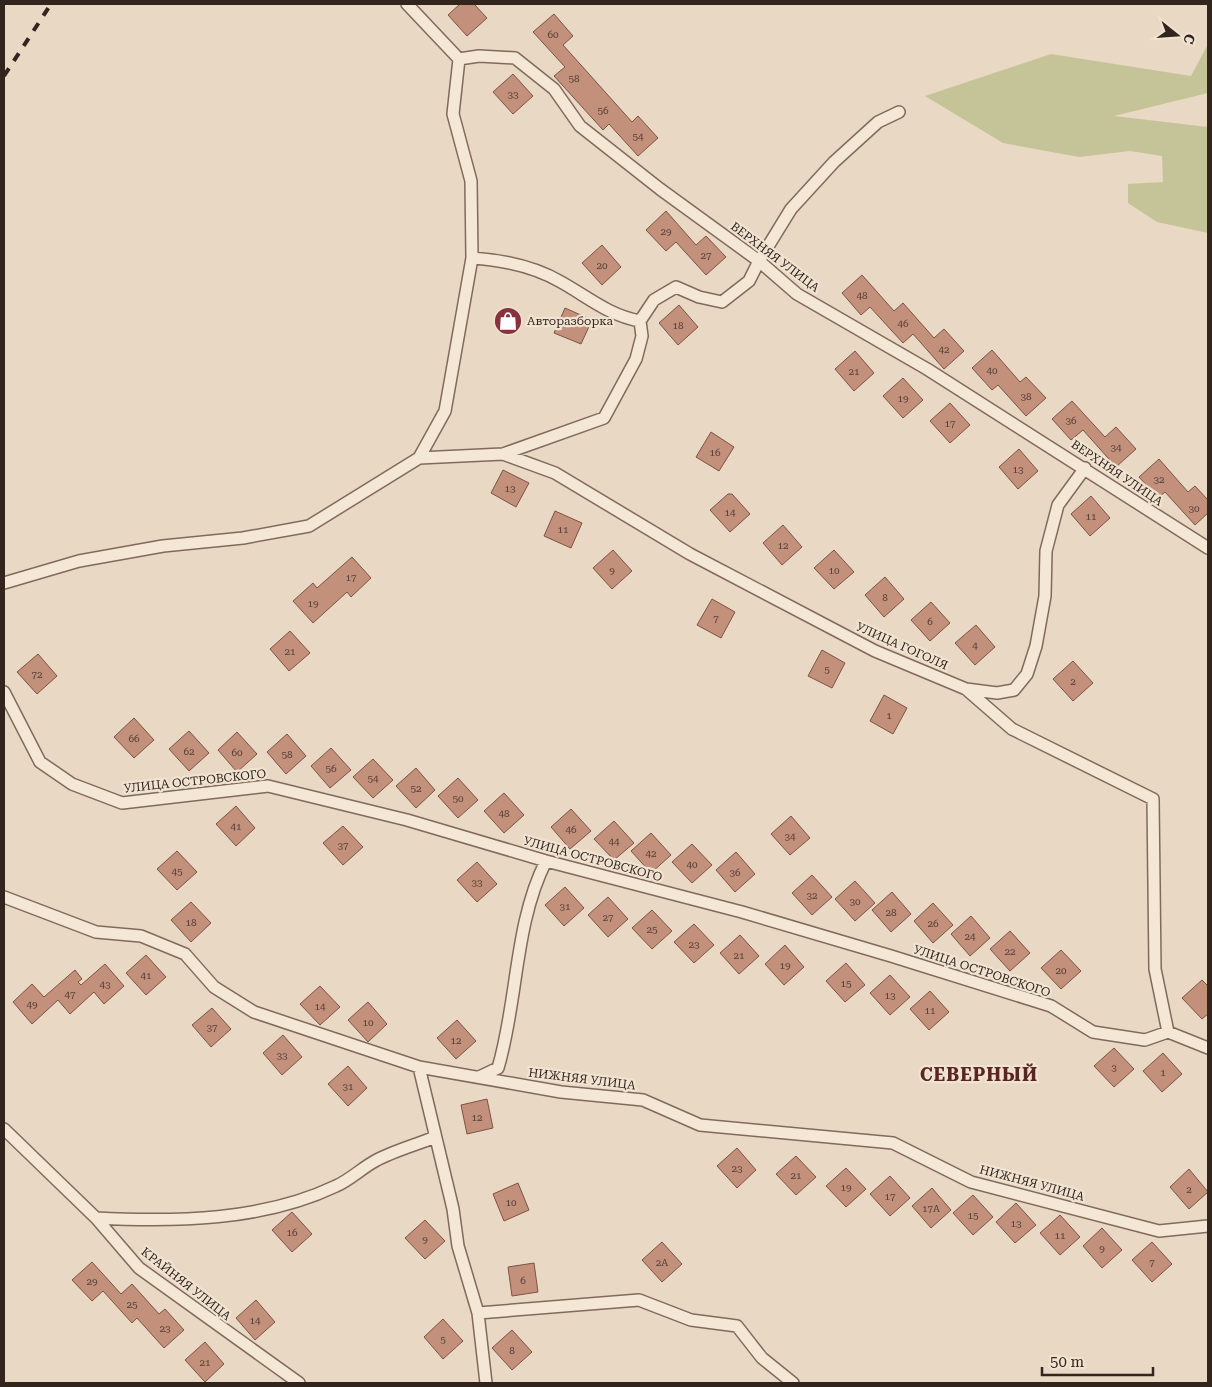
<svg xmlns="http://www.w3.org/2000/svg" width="1212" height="1387" viewBox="0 0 1212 1387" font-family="'Roboto Serif',serif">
  <rect width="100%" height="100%" fill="#e9d8c3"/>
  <path fill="#c5c498" d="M1208,44V93L1114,116L1208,127V233L1157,222L1128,203V184L1163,182L1162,156L1130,151L1079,157L1003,143L925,96L1051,54L1191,76Z"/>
  <path fill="#c3907c" stroke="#7d5344" d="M460,4H474L487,18L467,36L448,15Z
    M554,14L573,36L563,45L632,122L638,116L658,138L638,156L609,124L603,130L554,76L565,67L533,32Z
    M513,74L533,96L513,114L493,92Z
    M666,211L696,245L706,236L726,257L706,275L676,242L666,251L646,230Z
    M602,245L621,267L602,285L582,263Z
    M862,275L894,311L903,303L934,338L944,329L964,351L944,369L913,334L903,343L870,307L861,315L842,293Z
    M679,305L698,327L678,345L659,323Z
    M565,308L592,320L581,344L554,333Z
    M992,350L1020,382L1026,377L1046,398L1026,416L998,385L992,390L972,368Z
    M855,351L874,373L854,391L835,369Z
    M903,378L923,400L903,418L883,396Z
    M1072,401L1105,437L1116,427L1136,449L1116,467L1083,430L1071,440L1052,419Z
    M950,403L970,425L950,443L930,421Z
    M711,432L734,447L719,471L696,457Z
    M1019,449L1038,471L1018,489L999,467Z
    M1159,459L1188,492L1195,486L1208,500V513L1195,525L1165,492L1158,498L1139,477Z
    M503,470L529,483L516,507L491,493Z
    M728,494H732L750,514L730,532L710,510Z
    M1091,496L1110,518L1090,536L1071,514Z
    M555,511L582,523L571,548L544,536Z
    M783,525L802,547L782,565L763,543Z
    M613,550L632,571L612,589L593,568Z
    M834,550L854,572L834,589L814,568Z
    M352,557L371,578L351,597L347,592L313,623L293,601L313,583L317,588Z
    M885,577L904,599L884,617L865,595Z
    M712,599L735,612L721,638L697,625Z
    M931,602L950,623L930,641L911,620Z
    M976,625L995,647L975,665L955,643Z
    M290,631L310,653L289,671L270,649Z
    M822,650L845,663L832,688L808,676Z
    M38,654L57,676L37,694L17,672Z
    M1073,661L1093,683L1073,701L1053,679Z
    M884,695L907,708L893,734L870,721Z
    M134,718L154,740L134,758L114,737Z
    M189,731L209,753L189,771L169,749Z
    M237,732L257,754L237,772L218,750Z
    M287,734L306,756L286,774L267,752Z
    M331,748L351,770L330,788L311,766Z
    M373,759L393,780L373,798L353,777Z
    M416,768L435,790L416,808L396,786Z
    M458,778L478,800L458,818L438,796Z
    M504,793L524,815L504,833L484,811Z
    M236,806L255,828L236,846L216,824Z
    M571,809L591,831L570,849L551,827Z
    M791,816L810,838L790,855L771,834Z
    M614,821L634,843L614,860L594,839Z
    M343,826L363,847L343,865L323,843Z
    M651,833L671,855L651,873L631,851Z
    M692,844L712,865L692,883L672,862Z
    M177,851L197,872L177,890L157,869Z
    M736,852L755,874L735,892L716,870Z
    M477,862L497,884L477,902L457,880Z
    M812,875L832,897L812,915L792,893Z
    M855,881L875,903L855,921L835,899Z
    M565,887L584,908L564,926L545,905Z
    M892,892L911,914L891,932L872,910Z
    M608,897L628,919L608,937L588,915Z
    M191,902L211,923L191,942L171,920Z
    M933,903L953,925L933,943L914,921Z
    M652,910L672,931L652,949L632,928Z
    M971,916L990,938L970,956L951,934Z
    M694,924L714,945L694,963L674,942Z
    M1010,931L1030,953L1010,971L990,949Z
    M740,935L759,956L739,974L720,953Z
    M785,945L804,967L784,985L765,964Z
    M1061,950L1081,971L1061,989L1041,968Z
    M146,955L166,977L146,995L126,973Z
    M846,963L865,985L845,1002L826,981Z
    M105,964L124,986L104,1004L94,992L70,1014L58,1000L32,1024L13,1002L32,984L44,997L75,970L82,979L78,982L81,985Z
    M890,975L910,997L890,1015L870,993Z
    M1202,980L1208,986V1014L1202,1019L1182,998Z
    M320,986L340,1007L320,1025L300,1004Z
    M930,991L949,1012L929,1030L910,1009Z
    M368,1002L387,1024L368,1042L348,1020Z
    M212,1008L231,1029L211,1047L192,1025Z
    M457,1020L476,1041L456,1059L437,1038Z
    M283,1035L302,1057L282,1075L263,1053Z
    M1114,1048L1134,1069L1114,1087L1094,1066Z
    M1163,1053L1182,1074L1162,1092L1143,1071Z
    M348,1066L367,1088L348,1106L328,1084Z
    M487,1099L493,1128L467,1134L461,1105Z
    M737,1148L756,1170L737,1188L717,1166Z
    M796,1156L816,1177L796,1195L776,1174Z
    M846,1168L866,1189L846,1207L826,1186Z
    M1189,1169L1208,1192L1189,1209L1170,1187Z
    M890,1176L910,1198L890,1216L870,1194Z
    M518,1183L529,1210L504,1221L493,1194Z
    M932,1188L951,1210L931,1228L912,1206Z
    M973,1195L993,1217L973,1235L953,1213Z
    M1016,1203L1036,1225L1015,1243L996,1222Z
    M292,1212L312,1234L292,1252L272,1230Z
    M1060,1215L1080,1237L1060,1255L1040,1233Z
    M425,1220L445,1241L425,1259L405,1238Z
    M1102,1228L1122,1250L1102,1268L1083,1246Z
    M662,1242L682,1264L662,1282L642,1260Z
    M1152,1242L1172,1264L1152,1282L1132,1260Z
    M92,1262L121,1294L132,1284L159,1314L165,1309L184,1330L164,1348L137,1318L132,1323L103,1291L92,1301L72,1280Z
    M534,1263L538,1292L512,1296L508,1267Z
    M256,1300L275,1322L255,1340L236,1318Z
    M443,1319L463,1341L443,1359L424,1337Z
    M512,1330L532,1352L512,1370L492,1348Z
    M205,1342L224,1364L205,1382L185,1360Z"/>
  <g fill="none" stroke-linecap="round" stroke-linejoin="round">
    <defs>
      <path id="minor" d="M407,4L459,59L479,56L515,58L554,89L580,126L660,189L759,261L797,294L927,369L1208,548
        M472,258C502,260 535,267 561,282C588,297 608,315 640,321
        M503,454L604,418L636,359L642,336L640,321L654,300L676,287L699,297L722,302L749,281L759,261L791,209L834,162L878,122L899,112
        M419,458L503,454L555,473L690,554L833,629L875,651L966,689L1012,729L1153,799L1155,969L1168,1032
        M4,583L79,561L163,546L243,538L309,526L419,458L445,411L472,258L471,181L453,114L459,59
        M966,689L997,693L1014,690L1027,674L1036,646L1045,596L1046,551L1058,505L1085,468
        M4,692L40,762L72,784L122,803L268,786L407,820L546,861L742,912L891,956L1051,1006L1093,1032L1145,1040L1168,1032L1208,1048
        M4,897L96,932L141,936L185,954L214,987L254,1012L419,1067L561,1092L643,1100L700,1125L893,1143L971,1182L1159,1231L1208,1226
        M419,1067L453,1209L458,1246L478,1313L486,1383
        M479,1077L498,1068C518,1001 514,924 546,861
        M4,1129L96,1218L139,1268L299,1383
        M96,1218C175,1222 263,1221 336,1186C350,1180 362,1168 375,1161C393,1151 416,1145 435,1137
        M478,1313L639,1300L691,1320L737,1326L762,1358L793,1383"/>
    </defs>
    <use href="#minor" stroke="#816a5c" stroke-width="14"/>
    <use href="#minor" stroke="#f4e7d5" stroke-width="11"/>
    <path stroke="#32251e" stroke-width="4" stroke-dasharray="9 9" stroke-linecap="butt" d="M4,76L51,4"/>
  </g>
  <defs>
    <symbol id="shop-disc" viewBox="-11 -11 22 22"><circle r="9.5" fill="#89323f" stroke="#f1e3d1"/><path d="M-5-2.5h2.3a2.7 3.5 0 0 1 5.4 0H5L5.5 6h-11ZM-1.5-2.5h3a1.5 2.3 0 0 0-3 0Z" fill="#fff"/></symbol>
  </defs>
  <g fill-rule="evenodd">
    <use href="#shop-disc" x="492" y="305" width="32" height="32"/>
  </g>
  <g text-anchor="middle" stroke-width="4.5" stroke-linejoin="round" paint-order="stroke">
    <g font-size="10" fill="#564036">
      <text x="553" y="38">60</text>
      <text x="574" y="82">58</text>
      <text x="513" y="98">33</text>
      <text x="603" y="114">56</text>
      <text x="638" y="140">54</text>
      <text x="666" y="235">29</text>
      <text x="706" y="259">27</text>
      <text x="602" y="269">20</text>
      <text x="862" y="299">48</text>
      <text x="903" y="327">46</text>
      <text x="678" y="329">18</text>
      <text x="944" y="353">42</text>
      <text x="992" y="374">40</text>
      <text x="854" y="375">21</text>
      <text x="1026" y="400">38</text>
      <text x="903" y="402">19</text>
      <text x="1071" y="424">36</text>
      <text x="950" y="427">17</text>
      <text x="1116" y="451">34</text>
      <text x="715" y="456">16</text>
      <text x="1018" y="473">13</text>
      <text x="1159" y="483">32</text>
      <text x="510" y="492">13</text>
      <text x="1194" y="512">30</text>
      <text x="730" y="516">14</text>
      <text x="1091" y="520">11</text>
      <text x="563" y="533">11</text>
      <text x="783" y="549">12</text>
      <text x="612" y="574">9</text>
      <text x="834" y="574">10</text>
      <text x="351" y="581">17</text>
      <text x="885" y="601">8</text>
      <text x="313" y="607">19</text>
      <text x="716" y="622">7</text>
      <text x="930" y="625">6</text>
      <text x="975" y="649">4</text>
      <text x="290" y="655">21</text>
      <text x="827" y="673">5</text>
      <text x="37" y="678">72</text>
      <text x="1073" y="685">2</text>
      <text x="889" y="719">1</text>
      <text x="134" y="742">66</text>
      <text x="189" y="755">62</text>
      <text x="237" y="756">60</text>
      <text x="287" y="758">58</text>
      <text x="331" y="772">56</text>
      <text x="373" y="782">54</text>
      <text x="416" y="792">52</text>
      <text x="458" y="802">50</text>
      <text x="504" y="817">48</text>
      <text x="236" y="830">41</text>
      <text x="571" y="833">46</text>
      <text x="790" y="840">34</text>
      <text x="614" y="845">44</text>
      <text x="343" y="849">37</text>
      <text x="651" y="857">42</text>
      <text x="692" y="868">40</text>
      <text x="177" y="875">45</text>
      <text x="735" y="876">36</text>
      <text x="477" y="886">33</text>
      <text x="812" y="899">32</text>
      <text x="855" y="905">30</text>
      <text x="565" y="910">31</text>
      <text x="891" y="916">28</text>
      <text x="608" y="921">27</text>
      <text x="191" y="926">18</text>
      <text x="933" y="927">26</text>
      <text x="652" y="933">25</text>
      <text x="970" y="940">24</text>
      <text x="694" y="948">23</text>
      <text x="1010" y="955">22</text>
      <text x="739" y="959">21</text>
      <text x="785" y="969">19</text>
      <text x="1061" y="974">20</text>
      <text x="146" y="979">41</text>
      <text x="846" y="987">15</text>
      <text x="105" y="988">43</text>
      <text x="70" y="998">47</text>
      <text x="890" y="999">13</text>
      <text x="32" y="1008">49</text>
      <text x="320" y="1010">14</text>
      <text x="930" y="1014">11</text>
      <text x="368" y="1026">10</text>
      <text x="212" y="1031">37</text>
      <text x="456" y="1044">12</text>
      <text x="282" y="1059">33</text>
      <text x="1114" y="1071">3</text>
      <text x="1163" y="1076">1</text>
      <text x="348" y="1090">31</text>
      <text x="477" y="1121">12</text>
      <text x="737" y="1172">23</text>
      <text x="796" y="1179">21</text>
      <text x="846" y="1191">19</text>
      <text x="1189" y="1193">2</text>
      <text x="890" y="1200">17</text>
      <text x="511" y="1206">10</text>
      <text x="931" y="1212">17А</text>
      <text x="973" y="1219">15</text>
      <text x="1016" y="1227">13</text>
      <text x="292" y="1236">16</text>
      <text x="1060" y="1239">11</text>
      <text x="425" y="1243">9</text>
      <text x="1102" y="1252">9</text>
      <text x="662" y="1266">2А</text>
      <text x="1152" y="1266">7</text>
      <text x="523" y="1284">6</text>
      <text x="92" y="1285">29</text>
      <text x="132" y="1308">25</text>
      <text x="255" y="1324">14</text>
      <text x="165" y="1332">23</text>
      <text x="443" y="1343">5</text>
      <text x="512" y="1354">8</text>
      <text x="205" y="1366">21</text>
    </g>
    <g font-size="12" fill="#32251e" stroke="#f1e3d1">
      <text transform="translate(775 257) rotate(37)" y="4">ВЕРХНЯЯ УЛИЦА</text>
      <text transform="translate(1117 473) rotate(34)" y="4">ВЕРХНЯЯ УЛИЦА</text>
      <text transform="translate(902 646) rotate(24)" y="4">УЛИЦА ГОГОЛЯ</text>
      <text transform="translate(195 781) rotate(-6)" y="4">УЛИЦА ОСТРОВСКОГО</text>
      <text transform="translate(593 859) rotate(15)" y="4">УЛИЦА ОСТРОВСКОГО</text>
      <text transform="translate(982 971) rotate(18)" y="4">УЛИЦА ОСТРОВСКОГО</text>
      <text transform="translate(582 1079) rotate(7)" y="4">НИЖНЯЯ УЛИЦА</text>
      <text transform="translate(1032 1183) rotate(15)" y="4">НИЖНЯЯ УЛИЦА</text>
      <text transform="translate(186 1284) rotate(38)" y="4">КРАЙНЯЯ УЛИЦА</text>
    </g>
    <g font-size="12" fill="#32251e" stroke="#f1e3d1" text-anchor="start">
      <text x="527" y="325">Авторазборка</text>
    </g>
    <g font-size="18" font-weight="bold" letter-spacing="1" fill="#5a2622" stroke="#f1e3d1">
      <text x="979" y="1081">СЕВЕРНЫЙ</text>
    </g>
  </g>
  <rect width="1212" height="1387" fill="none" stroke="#32251e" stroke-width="10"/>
  <g transform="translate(1177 35) rotate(107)" stroke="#f1e3d1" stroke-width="4" paint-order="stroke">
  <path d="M0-4L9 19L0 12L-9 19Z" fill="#32251e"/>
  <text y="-8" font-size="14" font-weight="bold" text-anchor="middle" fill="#32251e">С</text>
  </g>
  <path d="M1042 1367v8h111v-8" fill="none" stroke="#32251e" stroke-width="2.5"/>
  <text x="1050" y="1367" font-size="15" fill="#32251e" stroke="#f1e3d1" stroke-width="4" paint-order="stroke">50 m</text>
</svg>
